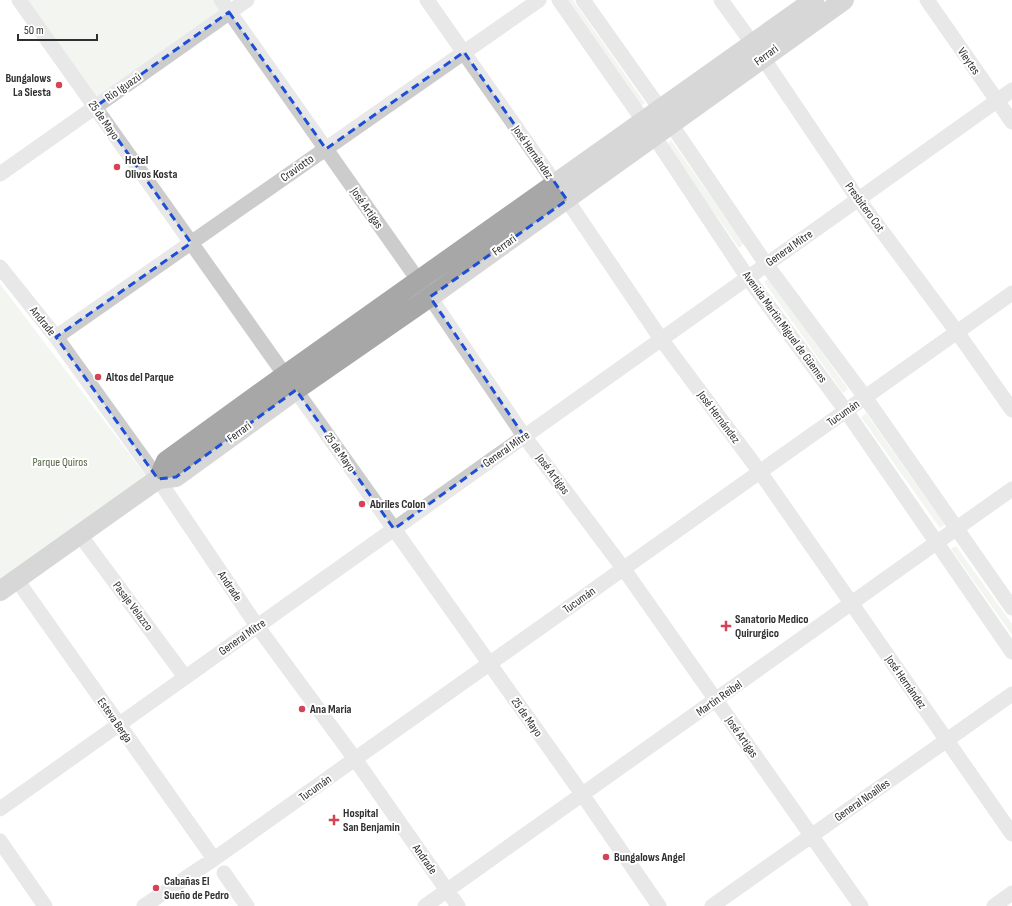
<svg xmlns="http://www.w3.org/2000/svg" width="1012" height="906" viewBox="0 0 1012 906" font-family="'Sofia Sans Condensed',sans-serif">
  <rect width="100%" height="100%" fill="#fff"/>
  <path fill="#e5eade" d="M26,0H213L220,11L96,98Z
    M567,0H573L645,103L639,107Z
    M671,140L744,244L739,248L666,144Z
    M769,278L848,389L843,393L764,282Z
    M0,284L147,477L0,579Z
    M866,413L945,525L940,528L861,417Z
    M956,546L1012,624V635L951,549Z"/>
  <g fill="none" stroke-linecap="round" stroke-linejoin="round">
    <path stroke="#ccc" stroke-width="15" d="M19,0L582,794L659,906
      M221,0L430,297L524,436L623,568L861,906
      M427,0L567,200L661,339L760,472L1012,834
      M559,0L654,136L748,278L846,411L1012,652
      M583,0L671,124L766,264L865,397L1012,608
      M721,0L763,58L858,199L957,332L1012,410
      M927,0L1012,122
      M0,174L247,0
      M0,267L56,337L158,479L257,626L355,759L458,906
      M56,337L539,0
      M80,535L185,677
      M17,580L214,859
      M0,809L1012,90
      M0,841L45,906
      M224,873L247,906
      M144,906L214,859L1012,293
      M425,906L1012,489
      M712,906L1012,694
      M994,906L1012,893"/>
    <path stroke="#a7a7a7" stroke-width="20" d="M158,479L176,477L296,390L430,297L844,0
      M0,591L158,479L166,461L285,375L814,0"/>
  </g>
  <path d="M0 0H1012V906H0ZM229,12L326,149L464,52L567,200L430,297L524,436L394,529L296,390L176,477L158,479L56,337L191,243L95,107Z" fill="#fff" fill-opacity=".55" fill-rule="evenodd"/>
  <path fill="none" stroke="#1d4ed8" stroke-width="3" stroke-dasharray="8 5" stroke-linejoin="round" d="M229,12L326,149L464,52L567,200L430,297L524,436L394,529L296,390L176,477L158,479L56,337L191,243L95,107Z"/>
  <g fill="#d44356" stroke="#fff" stroke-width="1.5">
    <circle cx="59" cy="85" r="4"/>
    <circle cx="117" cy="167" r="4"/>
    <circle cx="98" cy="377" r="4"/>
    <circle cx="362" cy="504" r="4"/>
    <path d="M724 620h4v4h4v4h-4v4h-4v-4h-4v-4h4z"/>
    <circle cx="302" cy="709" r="4"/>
    <path d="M332 814h4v4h4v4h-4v4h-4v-4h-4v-4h4z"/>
    <circle cx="606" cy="857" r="4"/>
    <circle cx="156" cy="888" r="4"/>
  </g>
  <g text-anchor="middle" stroke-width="4" stroke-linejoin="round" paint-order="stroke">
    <g font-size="12" fill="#2f2f2f" stroke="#fff">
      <text transform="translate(766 55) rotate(-36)" y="4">Ferrari</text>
      <text transform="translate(969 61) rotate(55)" y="4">Vieytes</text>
      <text transform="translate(123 87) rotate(-35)" y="4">Río Iguazú</text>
      <text transform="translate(104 120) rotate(55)" y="4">25 de Mayo</text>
      <text transform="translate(533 152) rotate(55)" y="4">José Hernández</text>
      <text transform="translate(297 168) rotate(-35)" y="4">Craviotto</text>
      <text transform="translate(865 207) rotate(54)" y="4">Presbítero Cot</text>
      <text transform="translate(367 208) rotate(55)" y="4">José Artigas</text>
      <text transform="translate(504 245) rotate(-36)" y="4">Ferrari</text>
      <text transform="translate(789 248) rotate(-35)" y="4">General Mitre</text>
      <text transform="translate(43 321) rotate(51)" y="4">Andrade</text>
      <text transform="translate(785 327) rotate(54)" y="4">Avenida Martin Miguel de Güemes</text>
      <text transform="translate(843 413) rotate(-35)" y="4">Tucumán</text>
      <text transform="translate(719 417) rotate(53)" y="4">José Hernández</text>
      <text transform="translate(239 432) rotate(-36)" y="4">Ferrari</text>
      <text transform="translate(506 449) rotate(-35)" y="4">General Mitre</text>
      <text transform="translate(340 452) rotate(55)" y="4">25 de Mayo</text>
      <text transform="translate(553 474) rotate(53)" y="4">José Artigas</text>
      <text transform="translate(230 586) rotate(56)" y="4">Andrade</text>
      <text transform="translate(579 600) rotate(-35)" y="4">Tucumán</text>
      <text transform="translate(133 606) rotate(53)" y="4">Pasaje Velazco</text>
      <text transform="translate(242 637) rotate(-35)" y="4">General Mitre</text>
      <text transform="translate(906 682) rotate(55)" y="4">José Hernández</text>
      <text transform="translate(719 698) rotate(-35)" y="4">Martín Reibel</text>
      <text transform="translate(527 717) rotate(55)" y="4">25 de Mayo</text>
      <text transform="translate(115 720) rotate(55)" y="4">Esteva Berga</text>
      <text transform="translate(742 737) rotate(55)" y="4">José Artigas</text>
      <text transform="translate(315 788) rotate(-35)" y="4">Tucumán</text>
      <text transform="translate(862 800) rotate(-35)" y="4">General Noailles</text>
      <text transform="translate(425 859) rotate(55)" y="4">Andrade</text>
    </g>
    <g font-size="12" font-weight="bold" fill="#2f2f2f" stroke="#fff" text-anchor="start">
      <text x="51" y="82" text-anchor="end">Bungalows<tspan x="51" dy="14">La Siesta</tspan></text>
      <text x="125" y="164">Hotel<tspan x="125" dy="14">Olivos Kosta</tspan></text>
      <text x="106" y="381">Altos del Parque</text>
      <text x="370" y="508">Abriles Colon</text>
      <text x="735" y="623">Sanatorio Medico<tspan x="735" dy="14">Quirurgico</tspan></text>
      <text x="310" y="713">Ana Maria</text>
      <text x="343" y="817">Hospital<tspan x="343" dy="14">San Benjamin</tspan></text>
      <text x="614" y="861">Bungalows Angel</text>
      <text x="164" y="885">Cabañas El<tspan x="164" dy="14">Sueño de Pedro</tspan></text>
    </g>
    <g font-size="12" fill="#546640" stroke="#fff">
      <text x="60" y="466">Parque Quiros</text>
    </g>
  </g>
  <path d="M18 34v6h79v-6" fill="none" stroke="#2f2f2f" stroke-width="2"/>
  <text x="24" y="34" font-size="12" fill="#2f2f2f" stroke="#ffffff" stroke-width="3" paint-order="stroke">50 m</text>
</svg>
